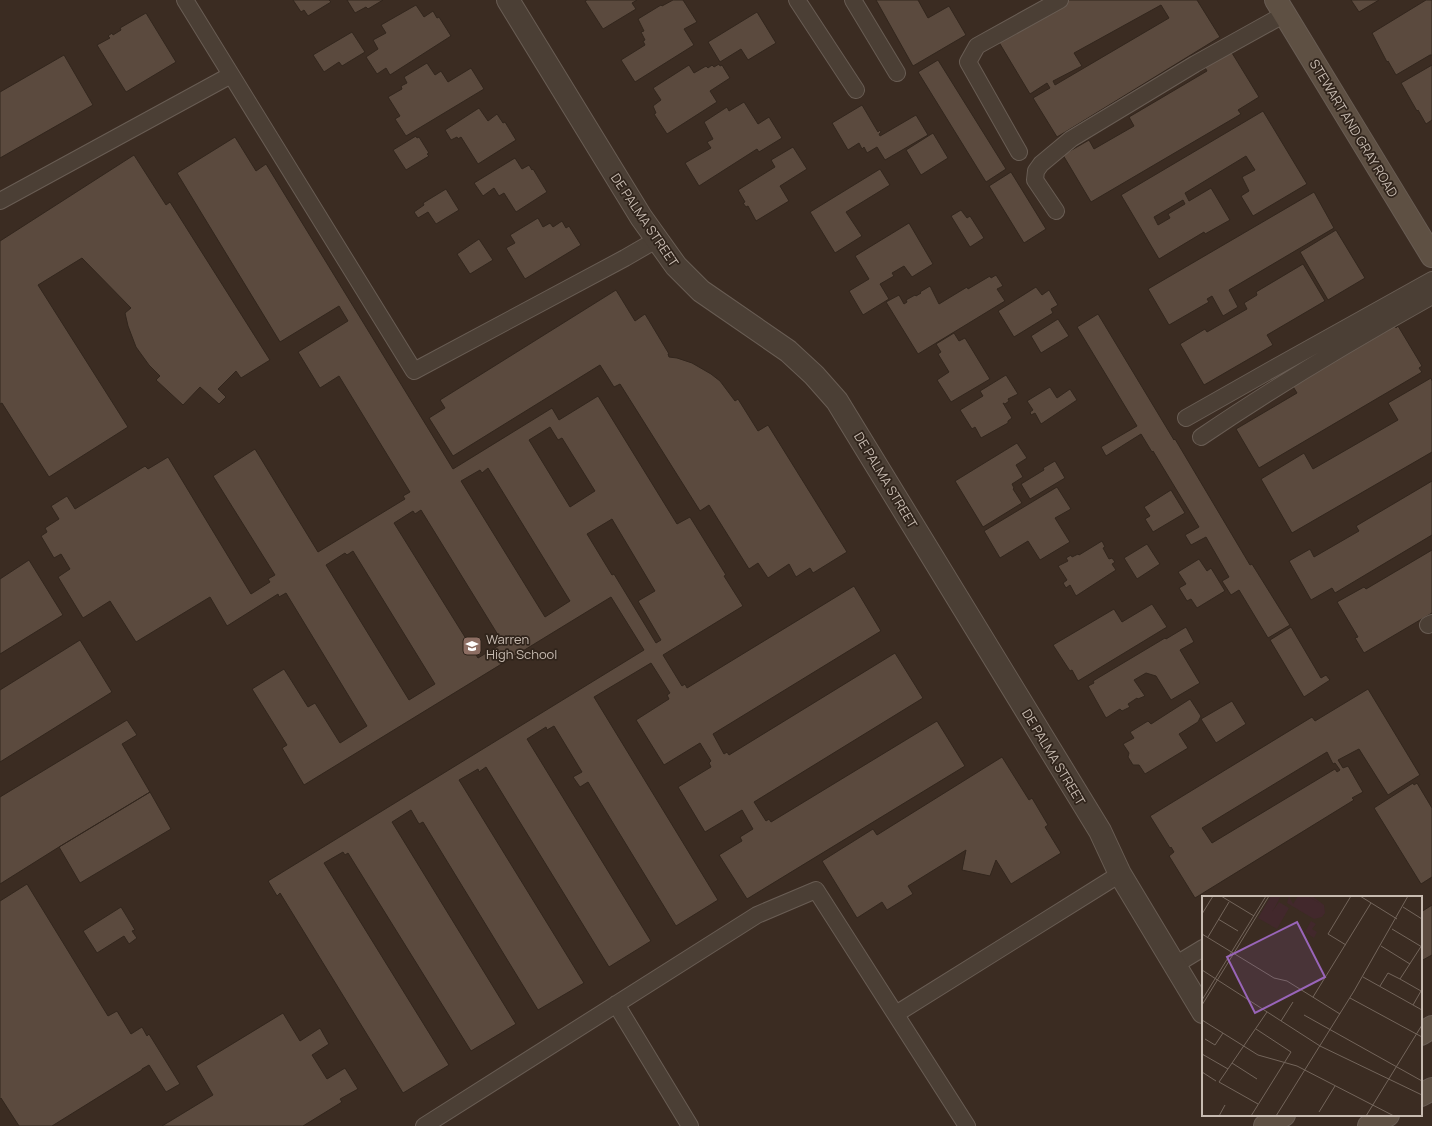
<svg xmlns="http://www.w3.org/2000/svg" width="1432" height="1126" viewBox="0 0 1432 1126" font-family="Manrope,sans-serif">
  <rect width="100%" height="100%" fill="#3b2c22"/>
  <path fill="#5b4a3e" stroke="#32261d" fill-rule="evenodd" d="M293,0H329L331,2L308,16L304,10L301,12Z
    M347,0H383L368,9L366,7L355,13Z
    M587,0H637L632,3L636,9L603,29L585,1Z
    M673,0H683L697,22L684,29L694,45L635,82L621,60L645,45L643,41L645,40L641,32L644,31L638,19L661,5L662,6Z
    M876,0H918L928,18L949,6L966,35L913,66Z
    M1068,0H1197L1220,37L1057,137L1033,98L1050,88L1047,83L1030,94L997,39ZM1161,5L1169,18L1055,85L1053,81L1082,66L1074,53Z
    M1351,0H1379L1359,12Z
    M1426,0H1432V55H1430L1396,75L1388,61L1387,62L1372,33Z
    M416,5L424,17L433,11L437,18L439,17L451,36L390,75L386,68L377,74L366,57L378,49L373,40L386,33L381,25Z
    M757,12L776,43L748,60L741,49L720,62L708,42Z
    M146,13L176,62L126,92L97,45L110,38L108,36L112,33L113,35L121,30L120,28Z
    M352,32L365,52L342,66L339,62L324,72L313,55Z
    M1229,48L1259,97L1238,110L1241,114L1091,202L1063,155L1089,140L1094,149L1134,126L1129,117L1207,71L1203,64Z
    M64,55L93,105L0,158V92Z
    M938,60L1006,169L986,182L918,72Z
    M427,63L435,75L441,71L448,82L471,68L484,89L406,136L395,119L400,116L388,97L402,89L401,86L407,83L404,77Z
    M719,64L720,66L722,65L730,78L710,91L717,102L667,134L654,114L656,113L653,106L661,100L653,88L689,65L694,73L706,66L708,68L712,65L714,67Z
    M1432,65V120L1426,124L1418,110L1417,111L1401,83Z
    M744,102L758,124L769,117L782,138L759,152L757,149L699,186L685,163L711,148L707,142L713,139L704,122L727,107L729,111Z
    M862,105L878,132L880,130L881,132L879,134L880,136L916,115L928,135L885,160L877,147L867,153L864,147L862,149L859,143L848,150L832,123Z
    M479,108L488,121L497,114L503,123L505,122L516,140L478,164L461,137L458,139L457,137L451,140L445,130Z
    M1263,111L1307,184L1253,216L1241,196L1249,191L1242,177L1255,170L1246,156L1185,193L1189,201L1211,188L1230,220L1205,234L1204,232L1159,259L1121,195ZM1183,200L1185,204L1168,214L1170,218L1158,225L1154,217Z
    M933,133L948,158L921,175L906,150Z
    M416,136L417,138L419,137L429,153L427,154L429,156L406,170L393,150Z
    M235,137L256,171L266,164L453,469L552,408L559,420L598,396L677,524L690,517L726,575L724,576L743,606L663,655L682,686L685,684L687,688L854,586L881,631L713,734L724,754L727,752L729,755L895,653L923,698L754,802L766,821L769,819L771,822L937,721L965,766L747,899L719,855L742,841L740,837L753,829L742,810L705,832L678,787L711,767L709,763L711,761L700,743L664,765L636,720L669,699L667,695L670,693L651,663L594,697L718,900L676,926L588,782L580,787L573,777L582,772L554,726L547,730L546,727L527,739L651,941L609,967L486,767L479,772L478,769L459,780L584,983L538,1010L423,822L419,824L411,810L392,822L516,1024L471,1051L348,853L345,855L343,852L324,863L449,1065L403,1093L280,893L277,896L268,881L644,650L611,597L304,785L282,748L287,745L252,689L284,669L308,707L315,703L340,743L367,726L286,593L279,597L278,594L227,626L210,597L136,642L110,601L83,618L58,577L70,569L61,554L54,558L41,536L47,532L45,528L59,519L51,506L67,496L75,509L145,466L148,469L168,457L251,594L270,582L268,579L275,575L213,476L255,449L318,552L405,499L403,496L410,492L339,376L320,388L298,352L348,321L339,306L280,342L177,173ZM550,427L558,440L562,438L595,491L570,507L529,440ZM488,468L570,601L545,617L461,481L480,470L482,473ZM421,510L503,643L478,658L394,523L413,511L415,514ZM612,519L655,591L638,601L661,640L656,643L614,574L612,575L587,534ZM353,551L435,684L409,700L326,565L345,553L347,555Z
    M793,147L807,169L780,186L789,201L756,221L748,206L746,207L743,203L745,202L738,190L775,167L771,160Z
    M134,155L166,205L170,202L270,360L241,378L236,371L218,389L226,397L219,404L200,387L183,405L156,380L160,376L149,365L136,347L128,326L125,313L131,308L82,258L38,285L128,427L49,477L2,403L0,404V241Z
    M515,158L522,169L529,165L532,170L533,169L547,192L516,212L504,193L499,196L494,188L483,196L474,183Z
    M880,169L890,185L846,212L862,236L835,253L810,212Z
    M1011,172L1046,229L1024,243L989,186Z
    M446,189L459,210L436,224L428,212L418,218L414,212L424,205L423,203Z
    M1314,192L1334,228L1229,290L1238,307L1223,316L1212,296L1207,299L1209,302L1169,325L1148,289Z
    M961,210L967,218L970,216L984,238L970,247L951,216Z
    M538,218L543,227L550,223L553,227L562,221L566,228L569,226L581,245L525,279L506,248L515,243L510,235Z
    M909,223L933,264L912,277L904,266L892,273L894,276L880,284L889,299L863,315L849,291L869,279L855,256Z
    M1336,230L1365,278L1328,300L1300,252Z
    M479,239L493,260L470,274L457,254Z
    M1303,264L1325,301L1267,335L1273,345L1204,385L1180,344L1205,329L1207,332L1247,309L1244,303L1257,295L1256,292Z
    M996,275L1003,286L997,289L1005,301L918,354L886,302L899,295L904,304L907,302L906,300L915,295L916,296L921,293L920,292L930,286L939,304L967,287L968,289L990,276L991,278Z
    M1036,287L1042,295L1049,290L1058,305L1051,309L1053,313L1014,337L998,311Z
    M616,290L635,321L645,314L669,354H668L669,357L677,358L692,363L711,374L720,381L735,401L738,399L758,431L768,425L847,552L813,573L810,568L796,577L789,564L768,578L758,563L749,569L709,505L700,511L620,384L614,387L600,365L453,456L429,418L445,408L440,400Z
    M1098,314L1174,440L1175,439L1250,565L1252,564L1290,625L1268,638L1239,590L1231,595L1222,581L1229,577L1206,537L1191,545L1185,535L1199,527L1153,451L1152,452L1141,434L1106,456L1101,447L1137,426L1077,327Z
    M1058,319L1069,336L1041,353L1031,336Z
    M1394,324L1396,328L1398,326L1422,366L1419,368L1422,372L1259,468L1236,429L1297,393L1292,385Z
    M954,333L959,341L965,338L990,379L951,402L937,380L949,372L938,354L941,352L936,344Z
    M1006,375L1018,394L1008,399L1009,401L1005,404L1003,403L1012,418L1008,421V423L981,438L975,427L972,429L960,410L983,396L980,391Z
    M1431,378L1432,381V452L1292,533L1261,479L1304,453L1313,469L1398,420L1388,403Z
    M1050,387L1057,398L1070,389L1077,400L1041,424L1035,413L1031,415L1030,412L1033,410L1027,401Z
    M1017,443L1027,458L1016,465L1023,477L1012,484L1014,488L1013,489L1022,503L983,527L955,481Z
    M1055,461L1065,478L1030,499L1021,484L1044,470L1043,468Z
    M1432,481V535L1335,593L1332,588L1311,600L1289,561L1310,549L1314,557L1359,531L1356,526Z
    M1057,487L1071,509L1055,518L1070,542L1040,560L1028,541L1000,558L984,531Z
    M1171,490L1185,513L1153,532L1145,519L1150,516L1144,507Z
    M1102,541L1105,547L1103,548L1109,559L1112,558L1115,562L1112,564L1116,570L1076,596L1070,585L1066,588L1063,583L1067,580L1058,566L1068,561L1066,558L1071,555L1072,557L1078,554L1079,555Z
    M1147,544L1160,564L1137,579L1124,558Z
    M1432,550V613L1364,653L1355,638L1358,637L1337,602L1364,587L1366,589Z
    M1199,559L1207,571L1211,568L1225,591L1197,608L1191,599L1187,601L1179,588L1186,584L1178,572Z
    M29,560L63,615L0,654V579Z
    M1152,604L1167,627L1078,681L1072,670L1070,671L1053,645L1114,609L1122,622Z
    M1186,627L1194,642L1180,650L1200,683L1171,700L1156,676L1146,673L1134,680L1145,696L1138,699L1137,698L1128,704L1130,707L1122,711L1120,709L1106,718L1088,686L1094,683L1093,681L1165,638L1166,639Z
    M1291,627L1321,678L1326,675L1330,680L1304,697L1270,640Z
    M80,640L112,692L0,762V690Z
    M1368,689L1420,775L1388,795L1359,749L1355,751L1338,760L1343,768L1348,766L1363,792L1352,798L1354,800L1195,898L1169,856L1174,852L1171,847L1170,848L1150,816L1312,717L1315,721ZM1327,752L1333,764L1335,763L1340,770L1337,772L1335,769L1212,843L1202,828Z
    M1190,699L1201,716L1198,722L1179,734L1188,748L1145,774L1139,765H1133L1128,757L1129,753L1123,744L1134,738L1130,732L1148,721L1151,724Z
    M1232,701L1246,724L1216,743L1201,719Z
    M127,720L137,735L122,744L150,792L59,847L0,884V797Z
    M1002,757L1029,800L1032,798L1048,825L1045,827L1061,853L1011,884L996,860L990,876L962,870L966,850L908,886L913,894L887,910L882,902L857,918L822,861L873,829L877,835Z
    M1413,783L1414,785L1417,783L1432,808V877L1421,884L1374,808Z
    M150,792L171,829L80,883L59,847Z
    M27,884L108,1016L117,1011L131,1034L142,1027L147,1036L149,1034L180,1084L166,1092L149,1065L142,1069V1070L52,1126H19L1,1098L0,1099V901Z
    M1432,905V955L1421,961V931L1422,930L1421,928V912Z
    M121,907L135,930L132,931L137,938L129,944L124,936L97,953L83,931Z
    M283,1013L300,1041L320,1028L329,1044L312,1055L327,1079L345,1068L358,1089L340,1099L342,1102L303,1126H162L213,1095L196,1066Z"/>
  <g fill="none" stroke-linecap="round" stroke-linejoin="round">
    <defs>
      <path id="service" d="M185,0L414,371L625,258L656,240
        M797,0L856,90
        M853,0L897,73
        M1019,152L968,62L977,46L1060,0
        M0,201L231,75
        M1056,211L1035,180L1036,171L1041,164L1071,139L1195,64L1285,14
        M1186,418L1276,367L1432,280
        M1201,437C1276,386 1353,340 1432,296
        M1428,625L1432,623
        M1175,965L1203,948
        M616,1004L690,1126
        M896,1014L1120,874
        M424,1126L757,915L816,890L967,1126"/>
      <path id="minor" d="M508,0L641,217L676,266L701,291L788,351L814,375L837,401L1100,831L1120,874L1203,1012"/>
      <path id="secondary" d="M1276,0L1432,256
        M1421,1034L1432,1027
        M1421,1095L1432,1089
        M1265,1126L1284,1115
        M1369,1126L1388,1115"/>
    </defs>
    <use href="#service" stroke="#695d54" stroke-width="18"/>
    <use href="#minor" stroke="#695d54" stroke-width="24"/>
    <use href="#secondary" stroke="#695d54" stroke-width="24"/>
    <use href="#service" stroke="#4b3f35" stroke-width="16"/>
    <use href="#minor" stroke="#4b3f35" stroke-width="22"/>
    <use href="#secondary" stroke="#5e5043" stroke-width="22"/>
  </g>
  <defs>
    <symbol id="school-square" viewBox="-11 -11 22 22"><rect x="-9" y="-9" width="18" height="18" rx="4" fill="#8d6e63" stroke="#30241b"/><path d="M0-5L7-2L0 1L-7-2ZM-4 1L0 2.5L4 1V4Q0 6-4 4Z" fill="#fff"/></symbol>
  </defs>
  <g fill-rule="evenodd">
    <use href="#school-square" x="461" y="635" width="22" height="22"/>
  </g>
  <g text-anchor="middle" stroke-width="3.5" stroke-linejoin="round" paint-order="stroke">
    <g font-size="13" fill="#c7bbb1" stroke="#30241b">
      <text transform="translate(1354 128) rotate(59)" y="5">STEWART AND GRAY ROAD</text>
      <text transform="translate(645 220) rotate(56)" y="5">DE PALMA STREET</text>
      <text transform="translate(886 480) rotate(59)" y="5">DE PALMA STREET</text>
      <text transform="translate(1054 757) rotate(59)" y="5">DE PALMA STREET</text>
    </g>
    <g font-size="13" fill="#c7bbb1" stroke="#30241b" text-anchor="start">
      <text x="486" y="644">Warren<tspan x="486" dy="15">High School</tspan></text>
    </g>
  </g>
  <g transform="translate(1202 896)">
    <rect width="220" height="220" fill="#3b2c22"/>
    <path d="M69,0H79L70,16L77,6L87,12L75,33L56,22ZM87,0L91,8L96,0H105L119,8L106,0H110L122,9L123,17L120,21L112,23L85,7ZM109,25L114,28L110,33L115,36L112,42L103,36Z" fill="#42282c"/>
    <path fill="none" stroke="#73655b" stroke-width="1" d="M19,0L52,20M158,0L195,23M201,11L220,23M0,18L11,0M16,23L36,35M190,33L220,51M0,38L72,82L85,85L138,118M6,41L27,6M144,49L126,38L149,0M179,50L208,68M0,74L118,150L220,199M161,81L220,114M198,83L220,49M178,90L186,77L198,83L219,95L211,109M111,101L169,7M148,102L220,141M0,104L64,0M0,109L67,0M102,119L220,185M0,124L56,159L95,170L192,220M79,125L91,106M3,143L13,149L21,137M0,158L26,173M30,167L55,183M0,176L14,185M56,208L17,186L65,116M117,216L133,190M17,220L23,209M49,220L89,156L54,133M74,220L152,95L206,0M164,220L220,129"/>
    <path fill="#9965b9" fill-opacity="0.15" stroke="#9965b9" stroke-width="2" d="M95,26L123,81L53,117L25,61Z"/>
    <rect width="220" height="220" fill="none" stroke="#c7bbb1" stroke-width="2"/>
  </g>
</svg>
